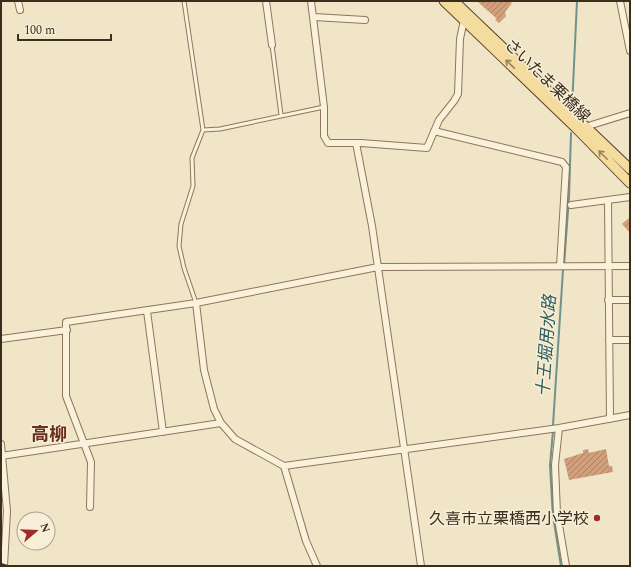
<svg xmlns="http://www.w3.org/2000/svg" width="631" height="567" viewBox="0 0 631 567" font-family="Spectral,'Noto Sans JP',serif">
  <defs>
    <pattern id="building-hatch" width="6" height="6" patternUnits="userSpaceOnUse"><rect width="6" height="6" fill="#cfa07b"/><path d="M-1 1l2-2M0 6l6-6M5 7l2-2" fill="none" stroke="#a98364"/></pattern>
  </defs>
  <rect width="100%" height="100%" fill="#f0e5c7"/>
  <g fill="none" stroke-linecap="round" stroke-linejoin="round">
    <path stroke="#6e938a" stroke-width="2" d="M572,108L577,1
      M564,265L569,197L571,133
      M553,425L563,270
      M553,431L550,465L553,518
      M554,522L561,566"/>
  </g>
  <path fill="url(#building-hatch)" d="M477,1H509L512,3L505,12L506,16L499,23L495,20L497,19Z
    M629,218L630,219V233L622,224Z
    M588,449L589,453L606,449L609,466H612L613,472L569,480L564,459L583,453V450Z"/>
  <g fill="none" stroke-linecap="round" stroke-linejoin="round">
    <defs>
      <path id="lane" d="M184,1L203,130L192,158L193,186L181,224L179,246L184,268L196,303
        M272,45L281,115
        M203,130L220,129L324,107"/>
      <path id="street" d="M18,1L20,10
        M266,1L272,45
        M311,1L324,107V136L328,143H361L427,148L439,120L454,101L458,94L460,39L464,20
        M620,1L630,51
        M314,17L365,20
        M585,127L630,113
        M434,131L562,162L566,167L560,266
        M356,143L372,226L421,566
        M608,200L610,419
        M571,205L630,197
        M608,300H630
        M196,303L204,370L214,409L221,423L235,439L284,466L559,428L630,415
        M147,311L163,432
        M1,339L67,330
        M609,340H630
        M559,428L555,465L557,513L566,566
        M1,444L7,511L4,566
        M1,456L221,423
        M284,466L306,541L317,566
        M90,507L91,462L66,396V322L196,303L378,267L630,266"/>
      <path id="primary" d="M444,1L575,127L630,183
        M454,1L630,169"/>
    </defs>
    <use href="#lane" stroke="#8d765b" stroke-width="5"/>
    <use href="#street" stroke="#8d765b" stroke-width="8"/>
    <use href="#primary" stroke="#5b442f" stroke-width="11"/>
    <use href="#lane" stroke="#faf1db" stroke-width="3"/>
    <use href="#street" stroke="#faf1db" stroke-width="6"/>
    <use href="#primary" stroke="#f4db9e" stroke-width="9"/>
    <path stroke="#3c2e1f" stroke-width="2" stroke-dasharray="7 7" stroke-linecap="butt" d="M1,564L8,566"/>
  </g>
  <defs><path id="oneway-shaft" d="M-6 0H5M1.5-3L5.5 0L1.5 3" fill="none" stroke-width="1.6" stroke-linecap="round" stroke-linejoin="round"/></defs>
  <g stroke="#98845e">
    <use href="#oneway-shaft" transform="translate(510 64) rotate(-136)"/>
    <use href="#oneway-shaft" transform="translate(603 155) rotate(-135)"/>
  </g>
  <circle fill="#9e2a29" stroke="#f7eed7" stroke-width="1.5" cx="597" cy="518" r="4"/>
  <g text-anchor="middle" stroke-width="3" stroke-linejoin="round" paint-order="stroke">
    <g font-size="16" fill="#3c2e1f" stroke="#f7eed7">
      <text transform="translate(548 80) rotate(44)" y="6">さいたま栗橋線</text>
    </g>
    <g font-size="16" fill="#3c2e1f" stroke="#f7eed7" text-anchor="end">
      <text x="589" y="524">久喜市立栗橋西小学校</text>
    </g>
    <g font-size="17" font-style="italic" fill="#2e5d5b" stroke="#f7eed7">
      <text transform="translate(546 346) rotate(-86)" y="6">十王堀用水路</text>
    </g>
    <g font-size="18" font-weight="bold" fill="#6b2f1d" stroke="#f7eed7">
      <text x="49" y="440">高柳</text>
    </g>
  </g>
  <rect width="631" height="567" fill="none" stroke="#3c2e1f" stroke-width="4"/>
  <g transform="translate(36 531) rotate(71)"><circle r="19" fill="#f7eed7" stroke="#aca18d"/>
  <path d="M0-3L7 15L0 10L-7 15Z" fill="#9e2a29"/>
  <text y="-6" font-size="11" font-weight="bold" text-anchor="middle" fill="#3c2e1f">N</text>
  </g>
  <path d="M18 34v6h93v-6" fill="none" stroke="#3c2e1f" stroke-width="2"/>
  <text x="24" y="34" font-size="12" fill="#3c2e1f" stroke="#f7eed7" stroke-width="3" paint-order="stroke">100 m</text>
</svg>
